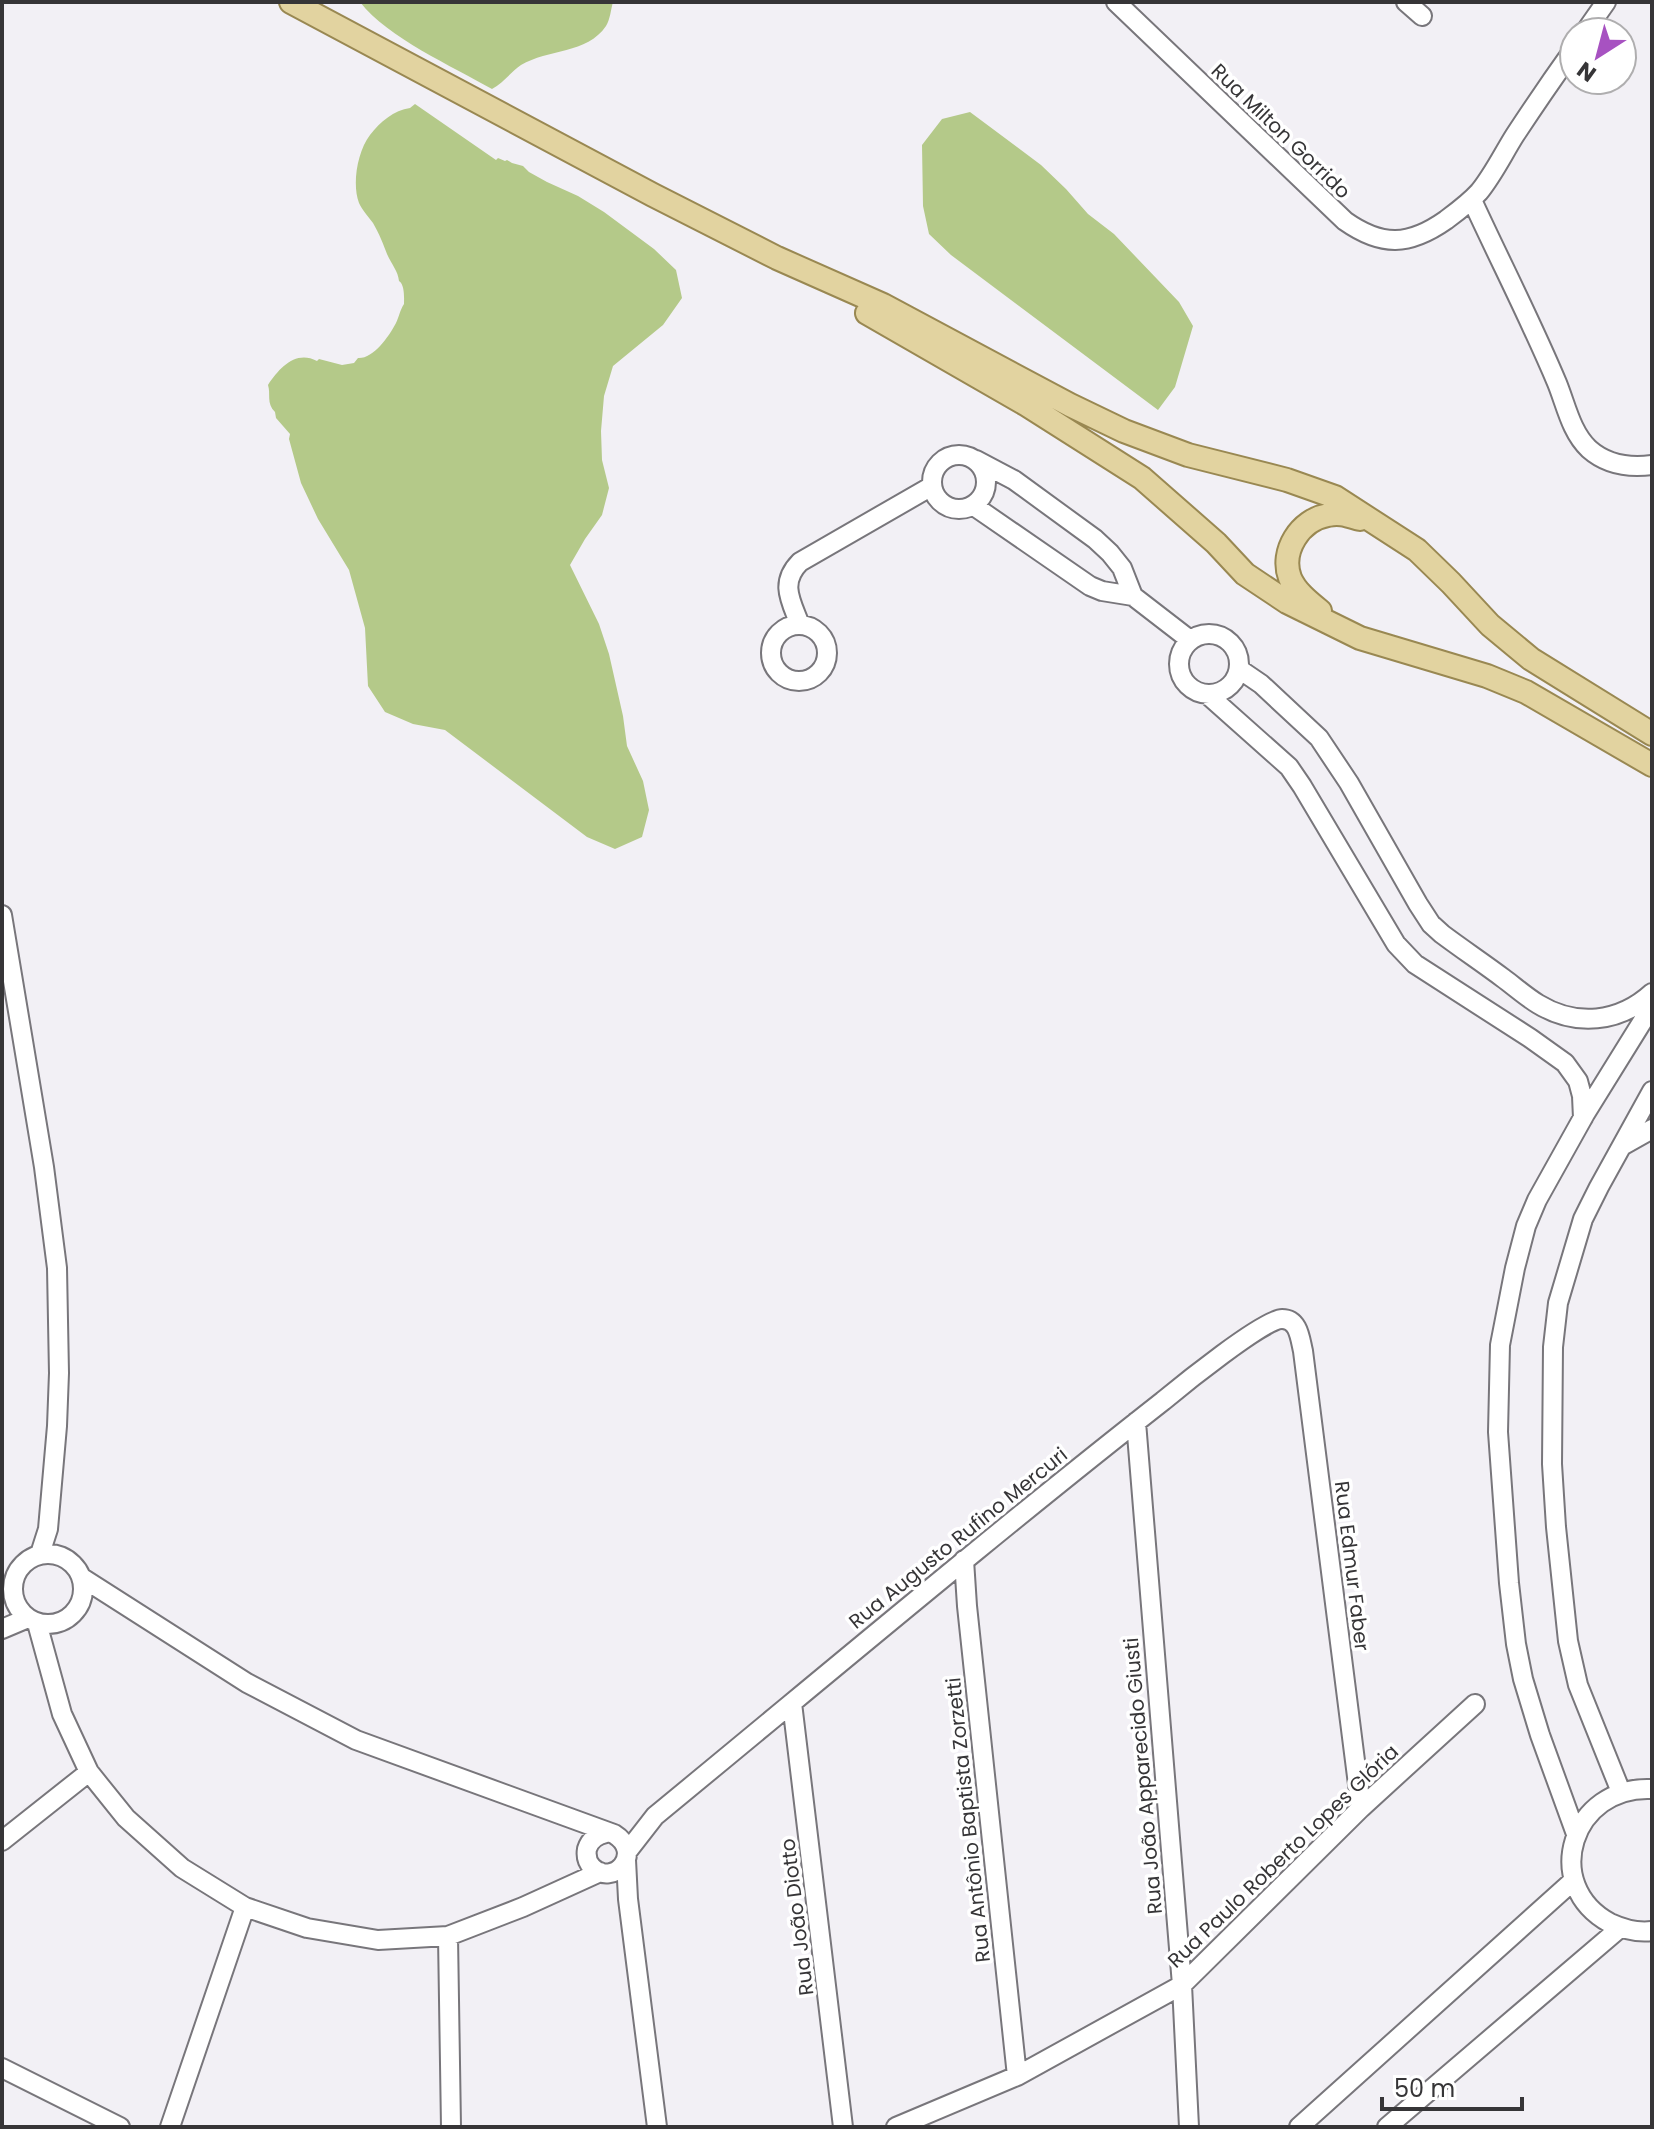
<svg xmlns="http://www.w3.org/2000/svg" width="1654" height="2129" viewBox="0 0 1654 2129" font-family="Poppins,sans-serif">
  <rect width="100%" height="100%" fill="#f2f0f5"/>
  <path fill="#b4c989" d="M360,2H613C611,9 610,20 606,26C587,54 548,49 521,65C511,72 503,83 492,89C452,66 388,38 360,2Z
    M415,104L496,160L498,158L505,161L507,160L512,163L523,166L529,172L547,182L578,196L604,212L654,249L676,270L682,298L663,325L613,366L604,396L601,431L602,460L609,488L602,515L585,539L570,565L599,624L609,654L623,716L627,746L643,781L649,810L642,837L615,849L587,837L445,730L413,724L385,712L368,686L365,628L349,570L318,519L301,483L289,439L290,434L276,418L275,412C266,403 271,394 268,385C280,367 296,350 317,361L319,359L342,365L354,363L358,358C373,359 388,338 396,323C399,317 400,310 404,304C404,298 405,285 399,281C398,271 392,265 387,254C384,246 379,233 373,223C368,216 362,210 359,203C352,185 357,152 370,135C380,122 394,110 410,108Z
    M970,112L1041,165L1066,189L1088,214L1114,234L1179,302L1193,326L1175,387L1158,410L951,255L929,234L923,206L922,145L942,119Z"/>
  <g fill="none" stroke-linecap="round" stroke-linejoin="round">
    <defs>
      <path id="minor" d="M1116,2L1345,221C1382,247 1409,246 1446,220C1458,211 1469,203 1479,192C1493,175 1503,154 1515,135C1534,106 1554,77 1574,49
        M1406,2L1422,16
        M1585,32L1606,2
        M1472,200C1500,261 1531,321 1557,383C1566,405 1571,432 1589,449C1607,465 1629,468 1652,465
        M932 482a27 27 0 1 1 54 0a27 27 0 1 1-54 0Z
        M976,460L1014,480L1095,539L1110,553L1122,568L1133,596L1190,640
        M974,506L1090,586L1102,591L1133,596
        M800,625C791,601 779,583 800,562L932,486
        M771 653a28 28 0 1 1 56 0a28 28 0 1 1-56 0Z
        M1179 664a30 30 0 1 1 60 0a30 30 0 1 1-60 0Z
        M1239,669L1261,684L1319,738L1349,783L1418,904L1431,924L1442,934C1462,949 1483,963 1503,978C1514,986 1525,996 1538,1004C1576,1027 1619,1023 1652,993
        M1207,694L1289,767L1302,786L1396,944L1415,964L1530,1038L1565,1063L1578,1081L1582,1096L1583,1118
        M2,915L44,1167L57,1268L59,1373L57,1426L48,1529L40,1554
        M1622,1146L1652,1129
        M1136,1422L1182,1985L1189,2127
        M13 1589a35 35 0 1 1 70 0a35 35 0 1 1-70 0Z
        M964,1560L967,1606L1017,2076
        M81,1577L247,1683L356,1740L614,1834C645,1853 613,1888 592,1867C587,1862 586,1855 587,1849C590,1839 597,1835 606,1833
        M37,1623L62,1714L89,1772L126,1818L182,1868L245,1907L307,1928L378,1940L448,1936L523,1907L600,1872
        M2,1629L28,1618
        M792,1703L843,2127
        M1652,1789C1572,1785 1540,1885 1610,1923C1623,1929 1637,1933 1652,1931
        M1621,1792L1578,1685L1568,1641L1556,1527L1552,1464L1553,1347L1558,1303L1583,1219L1599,1187L1652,1091
        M1576,1834L1540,1735L1523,1679L1516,1644L1509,1583L1498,1432L1500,1345L1515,1268L1526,1226L1537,1200L1585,1114L1652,1006
        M2,1841L89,1772
        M627,1852L655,1816C824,1677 991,1536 1163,1401C1181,1386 1264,1319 1282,1319C1299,1319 1300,1339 1303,1351L1361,1808
        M626,1860L628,1899L657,2127
        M448,1936L451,2127
        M2,2068L120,2127
        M170,2127L245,1907
        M896,2127L1017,2076L1182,1985L1361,1808L1475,1704
        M1299,2127L1574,1880
        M1387,2127L1620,1928"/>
      <path id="major" d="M291,2L653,195L777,258L883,305L1070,405L1124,431L1188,455L1287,480L1335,497L1417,550L1451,583L1490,625L1531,659L1652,734
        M867,313L1027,405L1142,478L1216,543L1245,574L1287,602L1360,638L1487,676L1526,692L1652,765
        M1320,611C1309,602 1296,592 1290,578C1280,551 1300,520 1328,515C1340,512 1349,516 1360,519"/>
    </defs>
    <use href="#minor" stroke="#78767b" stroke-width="22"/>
    <use href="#major" stroke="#998852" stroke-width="26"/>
    <use href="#minor" stroke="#fff" stroke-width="18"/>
    <use href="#major" stroke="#e2d3a0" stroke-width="22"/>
  </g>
  <g text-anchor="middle" stroke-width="7" stroke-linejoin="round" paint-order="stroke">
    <g font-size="20" fill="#363537" stroke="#fff">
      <text transform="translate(1281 131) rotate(44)" y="7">Rua Milton Gorrido</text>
      <text transform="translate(958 1538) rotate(-39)" y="7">Rua Augusto Rufino Mercuri</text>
      <text transform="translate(1352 1566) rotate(83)" y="7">Rua Edmur Faber</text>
      <text transform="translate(1143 1776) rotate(-95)" y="7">Rua João Apparecido Giusti</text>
      <text transform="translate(968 1820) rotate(-96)" y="7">Rua Antônio Baptista Zorzetti</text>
      <text transform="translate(1283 1856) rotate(-44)" y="7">Rua Paulo Roberto Lopes Glória</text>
      <text transform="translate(797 1917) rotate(-97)" y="7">Rua João Diotto</text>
    </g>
  </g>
  <rect width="1654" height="2129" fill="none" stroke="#363537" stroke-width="8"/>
  <g transform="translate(1598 56) rotate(216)"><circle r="38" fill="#ffffff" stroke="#afaeaf" stroke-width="2"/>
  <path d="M0-6L14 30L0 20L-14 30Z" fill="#a752c1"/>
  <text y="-12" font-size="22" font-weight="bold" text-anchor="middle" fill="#363537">N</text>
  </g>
  <path d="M1382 2097v12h140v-12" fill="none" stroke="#363537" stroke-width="4"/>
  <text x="1394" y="2097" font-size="24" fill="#363537" stroke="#ffffff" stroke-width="6" paint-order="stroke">50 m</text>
</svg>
